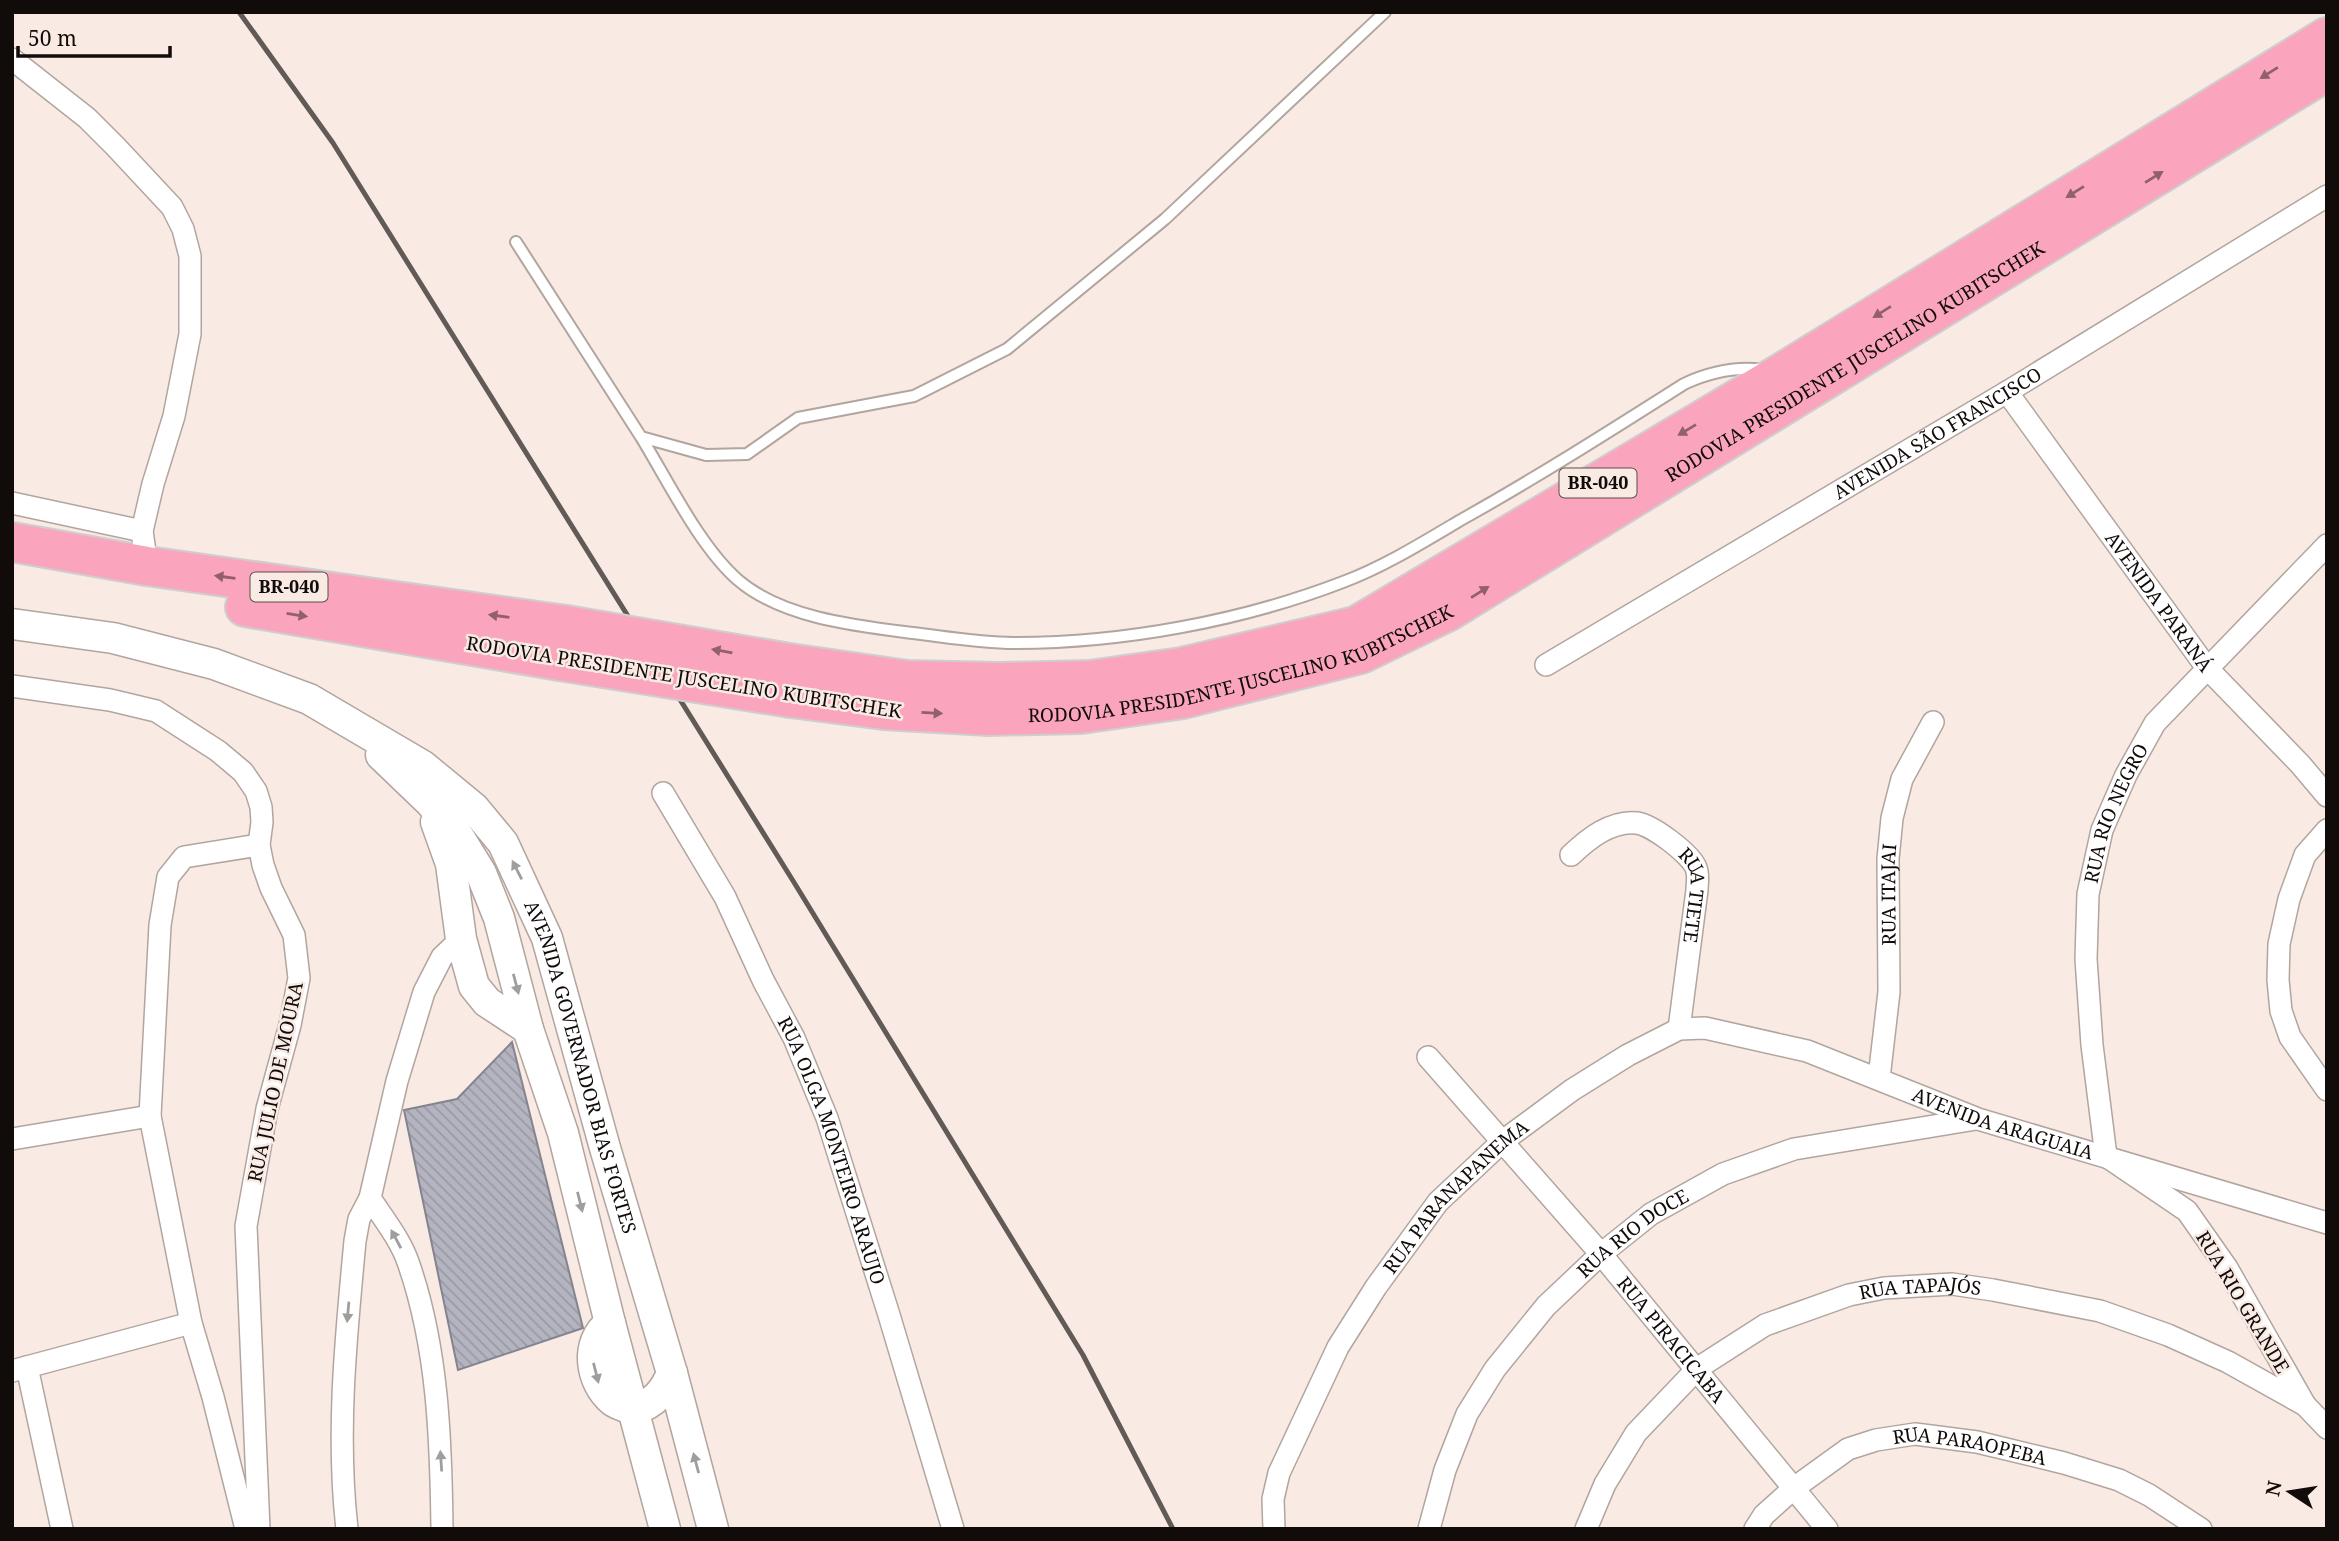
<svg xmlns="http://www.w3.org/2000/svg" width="2339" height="1541" viewBox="0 0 2339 1541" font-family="'Noto Serif',serif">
  <defs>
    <pattern id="building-back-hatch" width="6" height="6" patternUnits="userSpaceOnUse" patternTransform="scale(1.75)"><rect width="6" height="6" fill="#b4b4c1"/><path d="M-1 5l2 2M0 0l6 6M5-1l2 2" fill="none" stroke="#9a9aa4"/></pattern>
  </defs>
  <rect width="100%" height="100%" fill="#f9ebe4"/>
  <path fill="url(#building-back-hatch)" stroke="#83848f" stroke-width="2" d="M512,1042L583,1328L458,1370L404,1110L457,1099Z"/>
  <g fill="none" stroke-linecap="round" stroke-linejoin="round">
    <defs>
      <path id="service" d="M516,242L641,437L706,455L747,454L798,418L914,396L1007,349L1165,219L1385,12
        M641,437C668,481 700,547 738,580C782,618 857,626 913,633C946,637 981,643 1014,643C1123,643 1242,621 1343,582C1383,567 1422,543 1459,521C1536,478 1610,431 1684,384C1710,372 1735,366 1763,370"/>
      <g id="minor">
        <path d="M12,59L87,118L116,147L172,207L183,229L190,256V334L174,416L153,484L142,531"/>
        <path id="s1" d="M2007,392L2207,668L2300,764L2327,796"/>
        <path d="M12,503L142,531L147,566"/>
        <path id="s2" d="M1546,665L2007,392L2327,196"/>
        <path d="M12,686L110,700L156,711L218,751L243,772L256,791L261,807L262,822L259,845L263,865L271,888L294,935L299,978L290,1025L267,1109L246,1226L259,1529"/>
        <path id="s3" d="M663,793L725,897L763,980L794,1038L827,1118L889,1315L953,1529"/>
        <path d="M2327,830L2305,855L2289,899L2279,944L2278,980L2281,1011L2290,1037L2327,1090"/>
        <path id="s4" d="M1571,855C1588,839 1611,820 1637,823C1652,825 1691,854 1696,868C1699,875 1697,883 1697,890L1679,1029"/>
        <path id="s5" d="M1428,1057L1601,1254L1827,1529"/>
        <path id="s6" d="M1879,1078L1889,992L1888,859L1892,818L1902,779L1933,722"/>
        <path d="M12,1139L150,1116"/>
        <path d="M370,1198C383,1218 400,1239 408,1262C438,1347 441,1440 442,1529"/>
        <path d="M27,1367L62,1529"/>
        <path d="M12,1371L191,1323"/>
        <path id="s7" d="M2305,1405L2227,1268L2187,1211L2106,1156L2092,1045L2086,959L2088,894L2102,830L2126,775L2155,723L2327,545"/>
        <path d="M246,1529L213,1397L191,1323L150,1116L160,925L168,877L184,857L259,845"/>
        <path d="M347,1529C336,1433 346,1337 355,1241L359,1219L370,1198L397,1081L424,992L442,957L461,939"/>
        <path id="s8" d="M1274,1529L1273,1499L1279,1473L1338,1347L1376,1287L1438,1202L1503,1141L1572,1090L1628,1055L1679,1029L1705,1028L1807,1051L1978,1119L2327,1223"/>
        <path id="s9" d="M1429,1529L1445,1470L1467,1414L1495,1369L1546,1306L1601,1254L1651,1214L1723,1174L1794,1149L1976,1119"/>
        <path id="s10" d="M1586,1529L1605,1484L1636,1433L1698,1368L1765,1325L1849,1295L1884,1288L1952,1284L1993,1290L2100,1311L2168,1335L2228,1362L2305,1405L2327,1428"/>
        <path id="s11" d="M1755,1529L1764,1515L1794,1488L1848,1449L1876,1440L1915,1434L1977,1442L2064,1463L2119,1480L2149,1495L2201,1529"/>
      </g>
      <g id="secondary">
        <path id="s12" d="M12,624L113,638L214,664L309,699L423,766L474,808L503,843L547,938L605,1148L672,1373L713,1529"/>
        <path d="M381,755L430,802L454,829L481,873L499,918L528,1029L563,1133L610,1323L665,1529"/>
        <path d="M436,822L451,864L461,939L474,986L487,1002L528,1029"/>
        <path d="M610,1323C584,1342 590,1382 613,1401C619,1405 627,1407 634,1410C654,1403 664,1393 672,1373"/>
      </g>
      <g id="motorway">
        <path d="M12,542L147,566L566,625"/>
        <path d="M245,607L560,661"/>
        <path d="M789,663L907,680L1000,682L1090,680L1182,667L1356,626L1783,372L2327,37"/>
        <path id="s13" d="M791,698L884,710L989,716L1081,714L1183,699L1361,654L1447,612L2327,71"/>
      </g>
    </defs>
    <use href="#service" stroke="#b2a59f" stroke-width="14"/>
    <use href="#minor" stroke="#b2a59f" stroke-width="24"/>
    <use href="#secondary" stroke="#b2a59f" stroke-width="33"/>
    <use href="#motorway" stroke="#cfcece" stroke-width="42"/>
    <use href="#service" stroke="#fff" stroke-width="10"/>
    <use href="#minor" stroke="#fff" stroke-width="21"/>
    <use href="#secondary" stroke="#fff" stroke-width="30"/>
    <use href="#motorway" stroke="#faa5bd" stroke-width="38"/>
    <path stroke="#625a56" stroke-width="5" d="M239,12L333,143L795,884L1083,1355L1173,1529"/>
    <defs>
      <path id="motorway-bridge" d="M566,625L789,663
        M560,661L791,698"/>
    </defs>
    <use href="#motorway-bridge" stroke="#cfcece" stroke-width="42" stroke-linecap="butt"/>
    <use href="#motorway-bridge" stroke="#faa5bd" stroke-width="38"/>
  </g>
  <defs><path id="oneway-solid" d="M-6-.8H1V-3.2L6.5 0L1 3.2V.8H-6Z" transform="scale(1.75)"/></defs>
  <g fill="#91606c">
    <use href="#oneway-solid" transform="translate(2269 73) rotate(148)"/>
    <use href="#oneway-solid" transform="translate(2154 177) rotate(-32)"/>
    <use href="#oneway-solid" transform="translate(2075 192) rotate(148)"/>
    <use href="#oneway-solid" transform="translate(1882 312) rotate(148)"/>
    <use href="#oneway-solid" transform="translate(1687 430) rotate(149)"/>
    <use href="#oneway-solid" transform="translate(225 577) rotate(-172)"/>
    <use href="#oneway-solid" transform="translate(1480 592) rotate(-32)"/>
    <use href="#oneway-solid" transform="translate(297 615) rotate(9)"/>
    <use href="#oneway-solid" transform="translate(499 616) rotate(-172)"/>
    <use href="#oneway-solid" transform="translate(722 651) rotate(-170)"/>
    <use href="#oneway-solid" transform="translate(932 713) rotate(3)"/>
  </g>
  <g fill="#a09e9d">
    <use href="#oneway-solid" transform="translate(517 870) rotate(-117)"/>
    <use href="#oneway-solid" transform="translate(516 984) rotate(75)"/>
    <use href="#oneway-solid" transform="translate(580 1202) rotate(76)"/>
    <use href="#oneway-solid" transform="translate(396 1239) rotate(-118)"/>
    <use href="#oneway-solid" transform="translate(348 1312) rotate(95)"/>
    <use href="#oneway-solid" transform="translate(596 1373) rotate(76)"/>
    <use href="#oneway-solid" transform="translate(441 1461) rotate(-94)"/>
    <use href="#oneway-solid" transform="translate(696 1463) rotate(-105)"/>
  </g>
  <g text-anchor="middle" stroke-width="5" stroke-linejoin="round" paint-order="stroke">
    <g fill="#f9ebe4" stroke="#574f4b" stroke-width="2">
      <rect x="1559.5" y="468.5" width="77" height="29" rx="5"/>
      <rect x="250.5" y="572.5" width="77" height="29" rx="5"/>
    </g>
    <g font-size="18" font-weight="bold" fill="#110c0a">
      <text x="1598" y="489">BR-040</text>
      <text x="289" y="593">BR-040</text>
    </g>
    <g font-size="19" fill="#110c0a" stroke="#f9ebe4">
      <text dy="7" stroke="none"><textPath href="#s13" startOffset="1152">RODOVIA PRESIDENTE JUSCELINO KUBITSCHEK</textPath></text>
      <text dy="7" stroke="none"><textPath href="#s2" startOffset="455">AVENIDA SÃO FRANCISCO</textPath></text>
      <text dy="7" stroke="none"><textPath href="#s1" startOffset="259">AVENIDA PARANÁ</textPath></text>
      <text dy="7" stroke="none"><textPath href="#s13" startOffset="458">RODOVIA PRESIDENTE JUSCELINO KUBITSCHEK</textPath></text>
      <text transform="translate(684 677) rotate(9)" y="7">RODOVIA PRESIDENTE JUSCELINO KUBITSCHEK</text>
      <text dy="7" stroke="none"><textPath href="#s7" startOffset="674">RUA RIO NEGRO</textPath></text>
      <text dy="7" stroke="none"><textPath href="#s6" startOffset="184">RUA ITAJAI</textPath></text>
      <text dy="7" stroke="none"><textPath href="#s4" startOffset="178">RUA TIETE</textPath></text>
      <text dy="7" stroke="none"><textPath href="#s12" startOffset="789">AVENIDA GOVERNADOR BIAS FORTES</textPath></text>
      <text transform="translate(275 1082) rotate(-78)" y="7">RUA JULIO DE MOURA</text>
      <text dy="7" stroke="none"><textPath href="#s8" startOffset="1010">AVENIDA ARAGUAIA</textPath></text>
      <text dy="7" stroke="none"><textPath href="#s3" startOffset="397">RUA OLGA MONTEIRO ARAUJO</textPath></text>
      <text dy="7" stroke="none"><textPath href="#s8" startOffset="388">RUA PARANAPANEMA</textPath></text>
      <text dy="7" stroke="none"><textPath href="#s9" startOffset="369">RUA RIO DOCE</textPath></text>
      <text dy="7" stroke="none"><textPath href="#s10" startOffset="439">RUA TAPAJÓS</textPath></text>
      <text transform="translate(2243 1302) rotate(59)" y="7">RUA RIO GRANDE</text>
      <text dy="7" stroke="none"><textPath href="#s5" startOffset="373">RUA PIRACICABA</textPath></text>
      <text dy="7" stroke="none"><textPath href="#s11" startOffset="248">RUA PARAOPEBA</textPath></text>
    </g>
  </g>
  <rect width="2339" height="1541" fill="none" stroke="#110c0a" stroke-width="28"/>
  <g transform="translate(2290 1492) rotate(282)" stroke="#f9ebe4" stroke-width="5" paint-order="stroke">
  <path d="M0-5L12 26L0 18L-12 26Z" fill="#110c0a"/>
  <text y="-10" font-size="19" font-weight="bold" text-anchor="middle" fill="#110c0a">N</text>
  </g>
  <path d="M18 46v10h152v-10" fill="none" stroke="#110c0a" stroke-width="3.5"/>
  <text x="28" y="46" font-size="21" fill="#110c0a" stroke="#f9ebe4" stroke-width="5" paint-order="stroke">50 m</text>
</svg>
